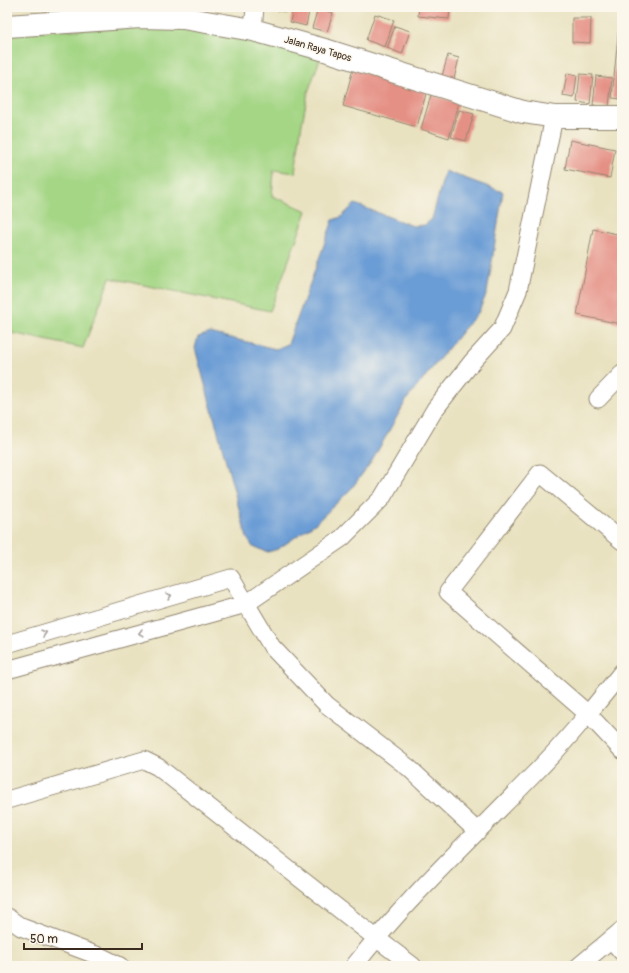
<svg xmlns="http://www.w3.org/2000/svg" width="629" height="973" viewBox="0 0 629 973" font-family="Pangolin,sans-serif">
  <rect width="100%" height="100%" fill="#fbf7ec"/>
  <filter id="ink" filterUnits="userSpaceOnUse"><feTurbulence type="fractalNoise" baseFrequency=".025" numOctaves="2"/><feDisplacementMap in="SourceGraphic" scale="8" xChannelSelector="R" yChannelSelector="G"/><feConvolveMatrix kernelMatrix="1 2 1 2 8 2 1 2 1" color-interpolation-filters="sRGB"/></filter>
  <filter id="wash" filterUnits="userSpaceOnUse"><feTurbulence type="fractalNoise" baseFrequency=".012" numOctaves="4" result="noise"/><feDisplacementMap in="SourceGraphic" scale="16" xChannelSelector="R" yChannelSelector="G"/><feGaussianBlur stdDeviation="0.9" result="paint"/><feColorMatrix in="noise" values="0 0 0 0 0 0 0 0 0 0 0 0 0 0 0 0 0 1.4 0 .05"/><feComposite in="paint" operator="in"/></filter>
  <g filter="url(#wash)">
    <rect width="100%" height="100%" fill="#e9e2c1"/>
    <path fill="#a4d685" stroke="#708052" d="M171,27L212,30L321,56L308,92L301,129L295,173L274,170L272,196L307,211L270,311L110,278L83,348L7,332V35L40,31Z"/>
    <path fill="#6a9cd5" stroke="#52637a" d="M445,171L503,192L487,293L478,313L463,330L407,399L372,461L351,489L316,523L278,549L268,552L253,547L247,538L195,348L198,337L210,333L276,349L288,344L333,220L341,217L355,204L413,226L425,225L432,219Z"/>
    <g id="blocks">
      <path fill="#e59085" d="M272,7H288L287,12L272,10Z
        M293,7H310L306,26L290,22Z
        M419,7H450L449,19L418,16Z
        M318,8L333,13L327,32L312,28Z
        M375,14L394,20L385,47L366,40Z
        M572,18H591L590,43L572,42Z
        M619,25H622V99L612,98Z
        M395,26L410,31L402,54L387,48Z
        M448,55L459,58L454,79L442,76Z
        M353,69L427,90L417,127L343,106Z
        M567,73L577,75L574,98L563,96Z
        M580,74L593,75L590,104L577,102Z
        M596,76L612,78L609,107L593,105Z
        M431,95L459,103L449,138L421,129Z
        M459,110L474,114L466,141L451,137Z
        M570,140L615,149L610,178L565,169Z
        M593,229L622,235L621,324L577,315Z"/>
    </g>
  </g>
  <g filter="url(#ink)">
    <use href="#blocks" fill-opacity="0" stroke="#928670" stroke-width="1"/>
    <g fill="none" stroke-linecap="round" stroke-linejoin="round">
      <defs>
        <path id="minor" d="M253,30L255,7
          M598,399L622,374
          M622,541L540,473L448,592L588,714L622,750
          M7,644L231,578L272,647L327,705L409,768L477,831
          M7,670L246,604L342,538L382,498L435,409L472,362L502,329L518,291L552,127
          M7,800L144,760L158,767L376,938L413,966
          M7,917L21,927L104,958L120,966
          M611,939L622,952
          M354,966C408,897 472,838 533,775C565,743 594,707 622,672
          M579,966L622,930"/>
        <path id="secondary" d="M7,26L141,17L183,18L253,30L325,50L523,112L555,117H622"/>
      </defs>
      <use href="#minor" stroke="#928670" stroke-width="19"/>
      <use href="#secondary" stroke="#928670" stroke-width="24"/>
      <use href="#minor" stroke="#fff" stroke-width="17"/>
      <use href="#secondary" stroke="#fff" stroke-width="22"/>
    </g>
    <defs><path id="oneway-chevron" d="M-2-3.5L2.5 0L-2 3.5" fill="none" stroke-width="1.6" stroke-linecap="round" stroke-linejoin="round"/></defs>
    <g stroke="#a79f9a">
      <use href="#oneway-chevron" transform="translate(169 596) rotate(-16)"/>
      <use href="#oneway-chevron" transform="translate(44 633) rotate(-16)"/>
      <use href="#oneway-chevron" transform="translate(141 633) rotate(165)"/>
    </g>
  </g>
  <g text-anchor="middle" stroke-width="3" stroke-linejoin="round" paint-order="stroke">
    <g font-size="10" fill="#3b2a1e" stroke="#fbf7ec">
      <text transform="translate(318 48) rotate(16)" y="4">Jalan Raya Tapos</text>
    </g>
  </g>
  <rect width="629" height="973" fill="none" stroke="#fbf7ec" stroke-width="24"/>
  <path d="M24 943v6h118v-6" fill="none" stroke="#3b2a1e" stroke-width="2"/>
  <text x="30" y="943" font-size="12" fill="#3b2a1e" stroke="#fbf7ec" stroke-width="3" paint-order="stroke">50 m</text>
</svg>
